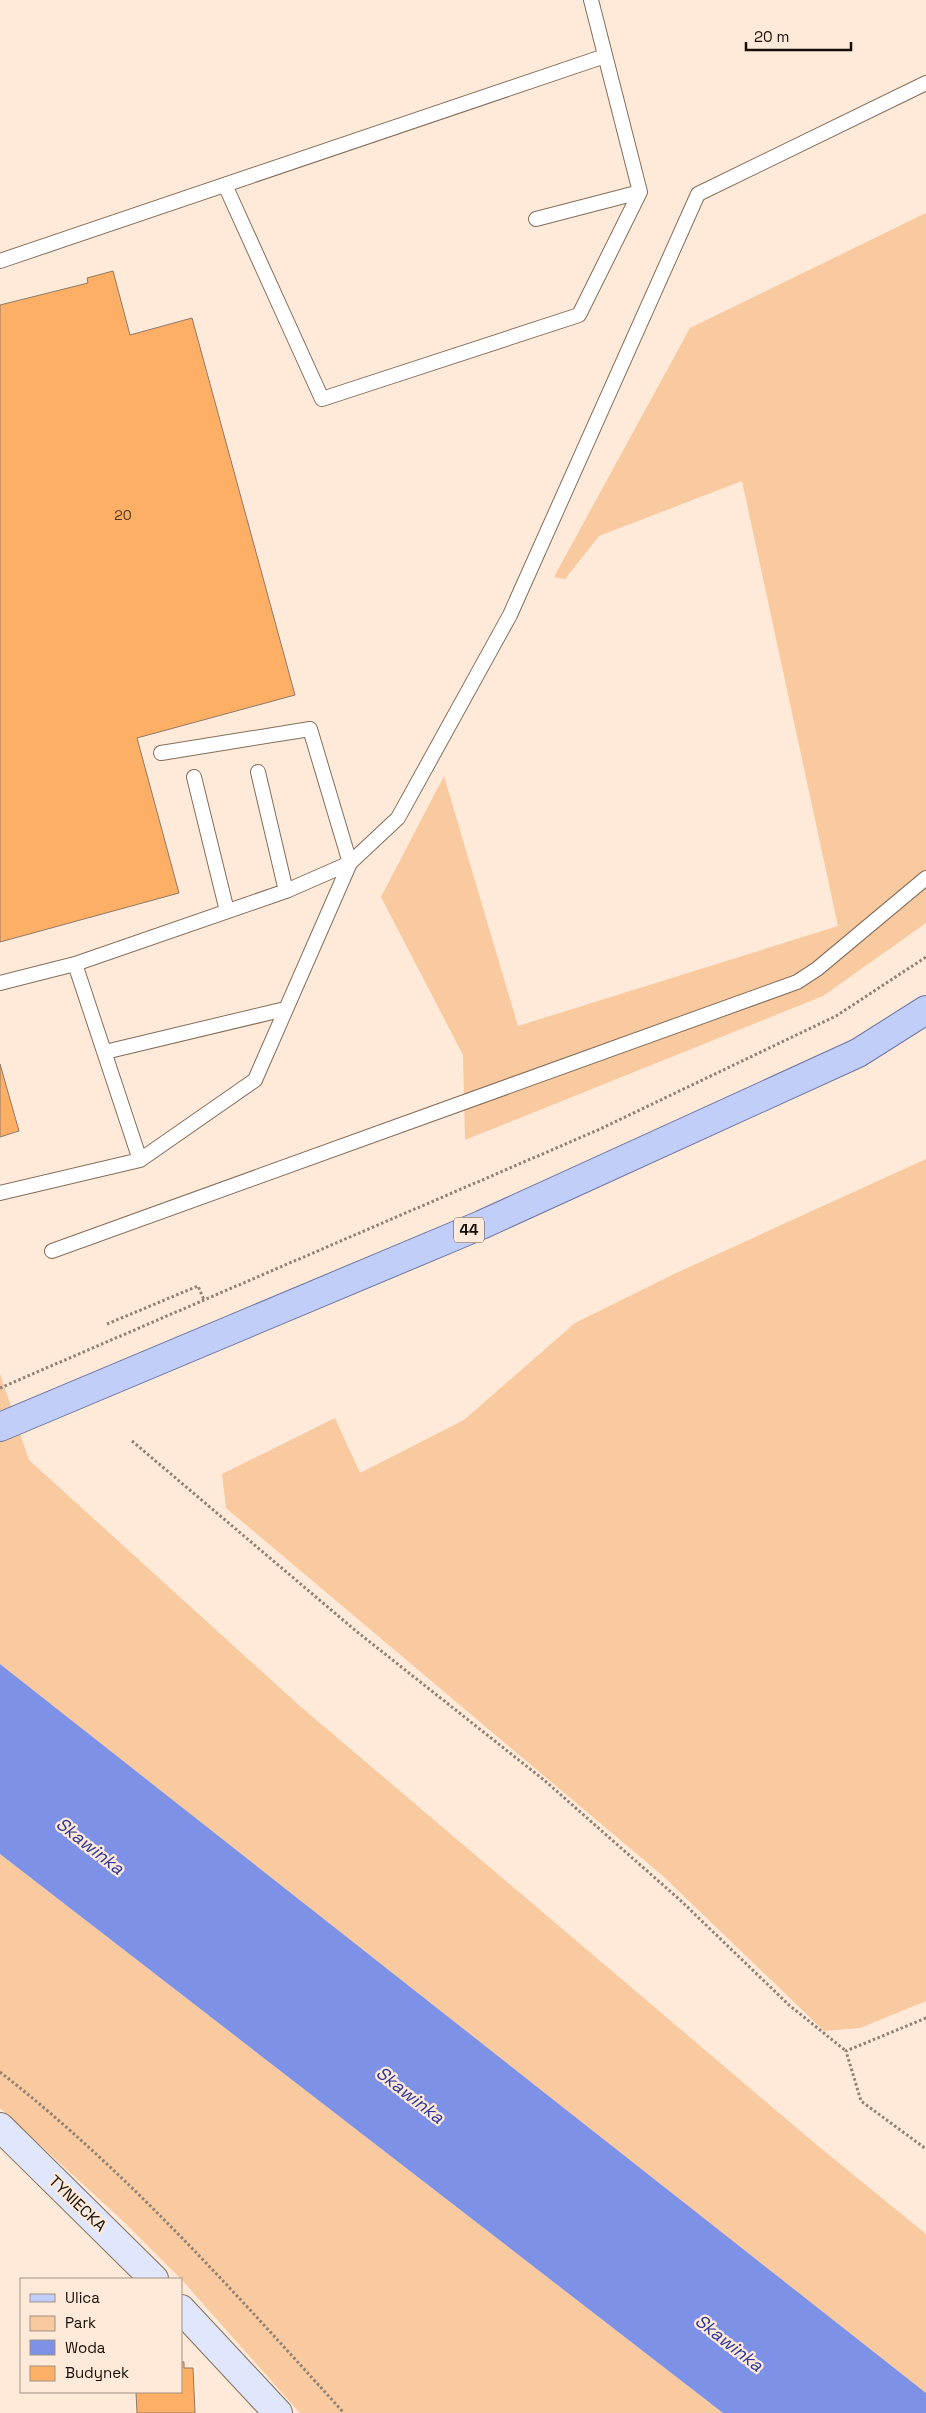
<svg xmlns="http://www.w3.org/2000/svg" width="926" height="2413" viewBox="0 0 926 2413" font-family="'Space Grotesk',sans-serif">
  <rect width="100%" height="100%" fill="#ffead9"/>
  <path fill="#f9c99f" d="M926,213V923L823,996L465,1140L463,1055L381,897L444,776L518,1026L838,926L742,481L599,536L565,579L554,577L690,328Z
    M926,1159V2001L860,2028L824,2031L663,1876L226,1508L222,1474L335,1418L360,1473L464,1420L575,1323L674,1274Z
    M0,1374L29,1460L301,1707L818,2146L926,2234V2393L0,1664Z
    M0,1854L723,2413H300L181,2279L124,2222L0,2108Z"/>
  <path fill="#7d91e7" d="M0,1664L926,2393V2413H723L0,1854Z"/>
  <path fill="#feaf66" stroke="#8f7865" d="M113,271L130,335L192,318L295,695L137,738L179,893L0,942V305L88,283L87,278Z
    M0,1064L19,1131L0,1137Z
    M181,2362H184V2368H193L195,2413H137L136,2392H181Z"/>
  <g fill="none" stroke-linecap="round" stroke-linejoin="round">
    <defs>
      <path id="lane" d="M225,185L322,399L579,315L640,192
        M536,219L640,192L591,0
        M0,261L605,56
        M258,772L286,891
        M194,777L227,911
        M0,983L75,964
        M105,1052L285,1009
        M140,1160L255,1080L350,863L310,729L161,753
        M0,1193L140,1160L75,964L286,891L350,863L398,818L510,615L698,194L926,83
        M52,1251L797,982L817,969L926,878"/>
      <path id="secondary" d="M0,2127L154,2279
        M181,2309L278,2413"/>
      <path id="primary" d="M0,1427L481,1225L858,1053L926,1010"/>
    </defs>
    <use href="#lane" stroke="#846e5a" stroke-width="16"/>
    <use href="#secondary" stroke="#846e5a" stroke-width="30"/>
    <use href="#primary" stroke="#6a75a2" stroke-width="30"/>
    <path stroke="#8f8174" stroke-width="3" stroke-dasharray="2.5 2.5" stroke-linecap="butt" d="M107,1324L198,1286L204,1300
      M0,1388L598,1130L836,1016L926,957
      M132,1441L356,1631L544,1780L680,1900L789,2005L846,2051
      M926,2018L846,2051L861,2101L926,2149
      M0,2072C128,2172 235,2293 344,2413"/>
    <use href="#lane" stroke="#fff" stroke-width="14"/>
    <use href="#secondary" stroke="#e0e6fc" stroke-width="28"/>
    <use href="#primary" stroke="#c2cefa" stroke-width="28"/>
  </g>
  <g text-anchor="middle" stroke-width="4.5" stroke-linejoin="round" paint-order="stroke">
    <g font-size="14" fill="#4e351d">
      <text x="123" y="520">20</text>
    </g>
    <rect fill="#ffead9" stroke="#5a4f45" stroke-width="1" x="454" y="1217.5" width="30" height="25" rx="4"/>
    <g font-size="15" font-weight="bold" fill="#140c05">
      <text x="469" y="1235">44</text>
    </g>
    <g font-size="16" fill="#140c05" stroke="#ffead9">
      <text transform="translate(78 2203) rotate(44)" y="6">TYNIECKA</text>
    </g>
    <g font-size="18" font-style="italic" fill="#2c3597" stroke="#ffead9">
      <text transform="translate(90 1846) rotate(38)" y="6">Skawinka</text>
      <text transform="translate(410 2095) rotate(38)" y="6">Skawinka</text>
      <text transform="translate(729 2343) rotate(38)" y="6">Skawinka</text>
    </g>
  </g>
  <rect x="20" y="2278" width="162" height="115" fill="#ffead9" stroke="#a19184"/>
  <rect x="30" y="2294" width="25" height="8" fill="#c2cefa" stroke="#a19184"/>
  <text x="65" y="2303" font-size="15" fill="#140c05">Ulica</text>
  <rect x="30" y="2316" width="25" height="15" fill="#f9c99f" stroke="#a19184"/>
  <text x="65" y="2328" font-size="15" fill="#140c05">Park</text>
  <rect x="30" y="2340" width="25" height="15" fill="#7d91e7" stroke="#a19184"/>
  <text x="65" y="2353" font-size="15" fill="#140c05">Woda</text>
  <rect x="30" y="2366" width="25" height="15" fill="#feaf66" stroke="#a19184"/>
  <text x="65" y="2378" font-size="15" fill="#140c05">Budynek</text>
  <path d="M746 42v8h105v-8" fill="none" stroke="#140c05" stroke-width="2.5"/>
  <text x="754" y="42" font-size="15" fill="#140c05" stroke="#ffead9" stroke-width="4" paint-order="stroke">20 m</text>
</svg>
